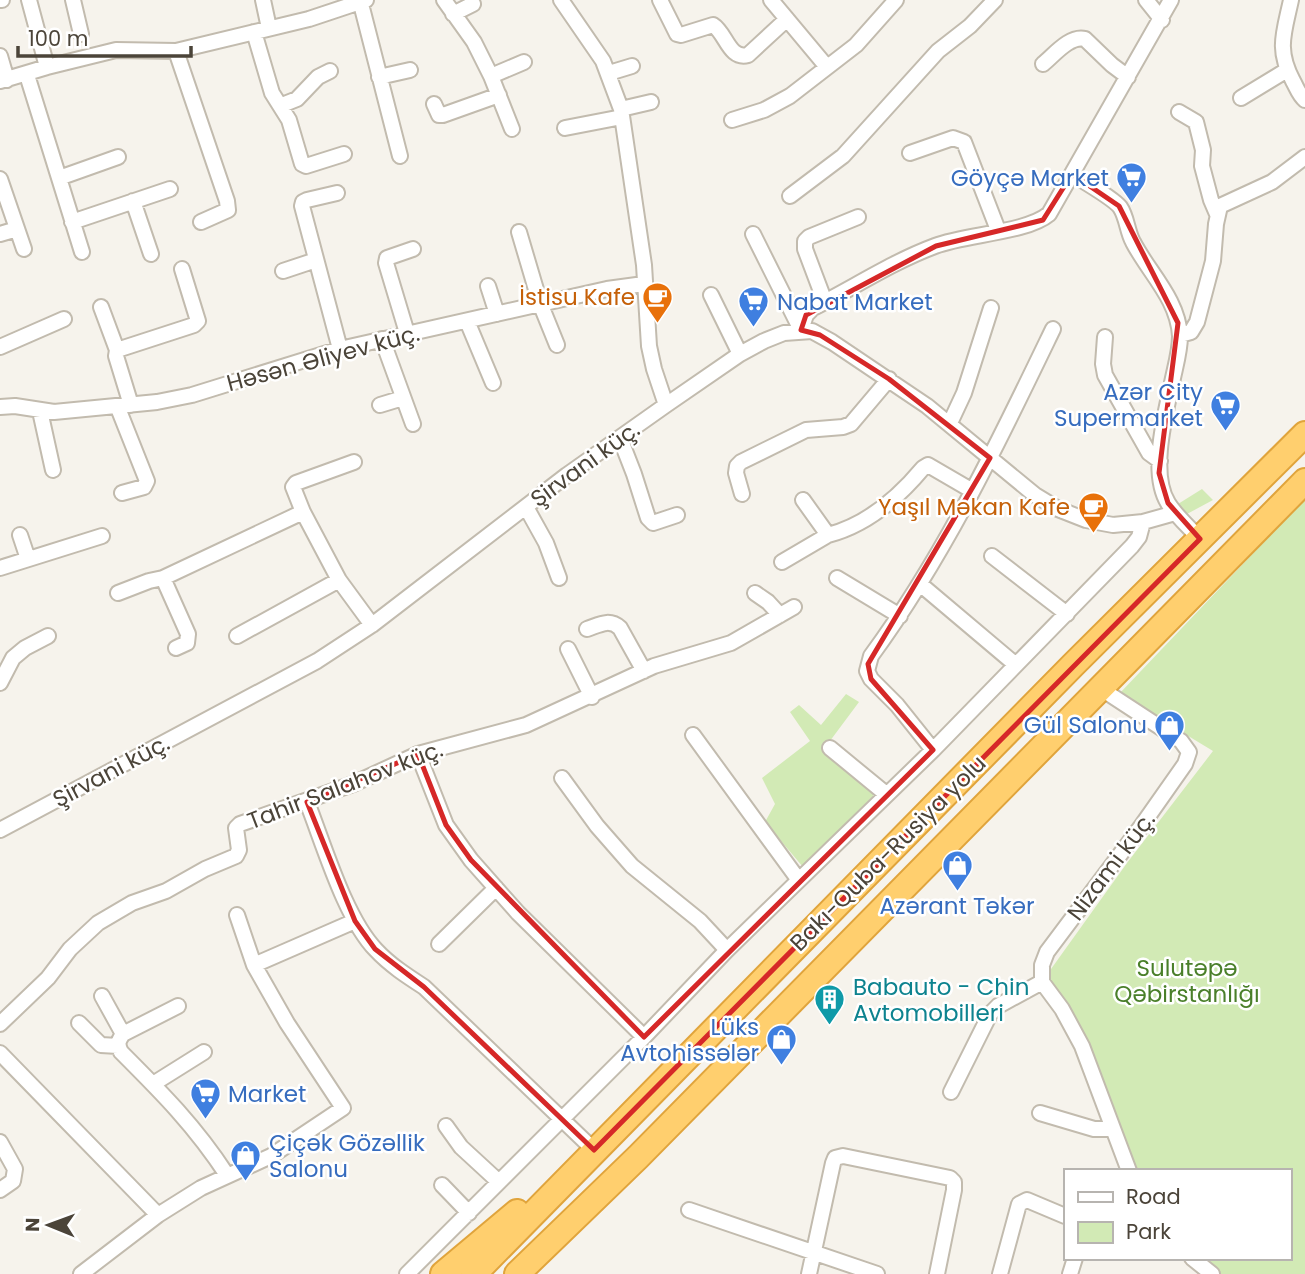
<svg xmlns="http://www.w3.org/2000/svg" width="1305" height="1274" viewBox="0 0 1305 1274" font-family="Poppins,sans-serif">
  <rect width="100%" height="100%" fill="#f6f3ec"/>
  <path fill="#d2eab5" d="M1202,489L1213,500L1187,514L1178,504Z
    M1305,499V1274H1219L1199,1258H1289V1171H1137L1046,976L1127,863L1213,751L1119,694Z
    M846,694L859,702L824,749L874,795L803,867L765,822L775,804L762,778L810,741L790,712L799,705L821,725Z"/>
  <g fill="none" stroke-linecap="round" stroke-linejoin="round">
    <defs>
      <path id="street" d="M0,0H2
        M29,0L47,67
        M73,0L81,34
        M263,0L269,28
        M360,0L400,156
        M444,0L474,42L491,76L512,129
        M561,0L603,61L621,109L644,265L649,346L654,369L666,405
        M660,0L677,34L681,35L713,25C726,33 729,60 748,55L787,19
        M771,0L827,67
        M1146,0L1162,20
        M1291,0C1284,33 1276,49 1293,81C1297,88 1299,95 1305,100
        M453,14L473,4
        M254,32L272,93L289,120L302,164L306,166L344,154
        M176,51L227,201L228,210L201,222
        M0,56L7,80
        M1043,64C1054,55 1070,35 1085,39L1112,65L1128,77
        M609,73L632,66
        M27,75L82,252
        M491,76L524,62
        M379,77L410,70
        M0,81L47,67L116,50L176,51L309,19L366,0
        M1241,98L1287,70
        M434,104L439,115H443L499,95
        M282,105L297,99L318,77L330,71
        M621,109L651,102
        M1179,112L1196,122L1203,150L1202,166L1211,200L1217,214
        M732,120L764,110L790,96L856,45L896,0
        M565,128L622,117
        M910,153L953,138L964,142L998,230
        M1072,174C1083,181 1113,198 1120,207C1127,217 1127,231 1133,242C1149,273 1178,299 1180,336C1180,350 1176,364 1173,378C1166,412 1149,472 1168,503C1176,516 1189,527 1200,539
        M59,178L118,157
        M0,179L24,249
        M337,193L307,200L303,202L302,206L340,349
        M790,196L843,156L938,51L970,26L995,0
        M133,201L151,254
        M72,222L170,189
        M519,232L540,303L557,345
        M0,234L17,229
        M753,234L801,330
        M283,271L316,260
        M488,286L497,314
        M711,295L740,354
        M825,302L805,249V241L809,237L858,217
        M101,307L117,350
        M467,321L493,383
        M801,330L806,315L813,308C853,288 892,262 935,246C966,234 1026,233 1049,214L1171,0
        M407,333L386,263L387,258L413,249
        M1180,335L1191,332L1197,322L1213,261L1216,224L1220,206L1272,182L1305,157
        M1105,337L1103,364L1105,375L1149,453L1160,461
        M382,339L413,424
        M0,347L64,319
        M131,405L116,356L117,350L194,325L198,321L182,269
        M380,405L403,398
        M0,407L15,406L54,412L157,402L192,395L340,349L607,289L644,284
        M118,408L147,481L144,487L122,493
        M40,411L53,470
        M950,423L964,393L991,308
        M620,438L634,474L648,518L653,523L677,515
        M742,494L736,473L737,466L741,462L806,430L843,427L851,424L889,379
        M803,500L828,535C867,525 898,498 923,468L928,465L971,490
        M526,507L546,543L559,578
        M303,512L293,487L296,483L354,462
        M20,535L28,559
        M992,556L1067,614
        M782,562L828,535
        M0,568L102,536
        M163,578L188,634L187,643L176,648
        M837,578L900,616
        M920,584L1016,665
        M118,593L149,581L163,578L303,512L339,580L372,625
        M755,593L768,602L780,615
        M587,629C599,625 609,618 620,628L644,671
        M237,636L339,580
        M568,649L592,697
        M0,683L13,658L25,648L48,636
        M1100,688L1181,741L1189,752L1185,764L1140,828L1047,952L1042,965V982L1062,1009L1082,1046L1129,1171
        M693,735L798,879
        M830,748L886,794
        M933,750L897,705L871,679L867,671L871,656C945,555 999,441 1053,329
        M418,754L446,825L471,860L518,913L644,1037
        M562,778L597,826L632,866L700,921L727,950
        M307,802C324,845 345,918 376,950C390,965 407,976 424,987L594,1150
        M0,830L317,661L372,625L567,475L666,405L740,354L764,341L784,333L812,331L832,342L927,406L1035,495L1058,509L1086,520L1113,525L1143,522L1175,513
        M439,944L496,888
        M254,965L355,921
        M102,996L123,1034
        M178,1006L123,1034C118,1041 117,1044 121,1052C162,1093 195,1126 227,1175
        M79,1023L101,1045L118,1046
        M0,1024L48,978L70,949L98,923L132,903L166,891L205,869L236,856L239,850L236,828L240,824L353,784L418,754L526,725L654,666L731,643L794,607
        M0,1053L158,1215
        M153,1084L204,1052
        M951,1092L990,1014L998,1006L1042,982
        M1040,1113L1094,1129H1112
        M446,1126L461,1147L499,1182
        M0,1142L15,1169L13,1181L0,1190
        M442,1185L469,1213
        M689,1210L877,1274
        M1192,1258L1212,1274
        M81,1274L158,1215L201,1188L271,1156L343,1108L287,1023L254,965L237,915
        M407,1274L644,1037L727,950L933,750L1132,546L1139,537L1143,522
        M809,1274L833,1163L835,1158L843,1156L950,1178L954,1182V1190L937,1274
        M1000,1274L1019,1204L1027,1200L1065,1216
        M1070,1274L1075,1258"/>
      <path id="highway" d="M443,1274L517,1212
        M474,1274L1073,665L1305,434
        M517,1274L638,1157L1305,481"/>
    </defs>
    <use href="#street" stroke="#c2bbae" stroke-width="18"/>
    <use href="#highway" stroke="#e0a43c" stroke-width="28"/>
    <use href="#street" stroke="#fff" stroke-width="14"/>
    <use href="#highway" stroke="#ffcf6e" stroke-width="24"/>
  </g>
  <path fill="none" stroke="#d62828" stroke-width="5" stroke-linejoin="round" d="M1072,174L1119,206L1178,323L1159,473L1168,503L1200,539L594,1150L424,987L375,949L355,921L307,802L418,754L446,825L471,860L644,1037L933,750L871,679L868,664L990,458L889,379L820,335L801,330L806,315L936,246L1043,220Z"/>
  <defs>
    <symbol id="supermarket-pin" viewBox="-11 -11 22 30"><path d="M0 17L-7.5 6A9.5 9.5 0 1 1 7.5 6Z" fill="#3f7fe0" stroke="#fff"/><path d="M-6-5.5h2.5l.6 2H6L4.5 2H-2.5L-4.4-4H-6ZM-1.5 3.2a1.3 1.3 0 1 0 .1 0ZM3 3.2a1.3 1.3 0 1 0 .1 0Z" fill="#fff"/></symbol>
    <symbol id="cafe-pin" viewBox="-11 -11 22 30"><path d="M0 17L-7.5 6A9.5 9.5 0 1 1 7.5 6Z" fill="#e8710a" stroke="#fff"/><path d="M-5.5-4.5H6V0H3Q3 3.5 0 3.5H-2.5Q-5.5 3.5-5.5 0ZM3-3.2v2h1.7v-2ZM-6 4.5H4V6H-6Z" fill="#fff"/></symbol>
    <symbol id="shop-pin" viewBox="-11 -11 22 30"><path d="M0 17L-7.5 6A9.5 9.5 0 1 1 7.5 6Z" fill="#3f7fe0" stroke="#fff"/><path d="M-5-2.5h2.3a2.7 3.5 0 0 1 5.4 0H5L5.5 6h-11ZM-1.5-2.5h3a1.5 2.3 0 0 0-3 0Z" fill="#fff"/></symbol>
    <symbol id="building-pin" viewBox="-11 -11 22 30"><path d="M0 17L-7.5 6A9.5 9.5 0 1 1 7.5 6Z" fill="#0f9aa8" stroke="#fff"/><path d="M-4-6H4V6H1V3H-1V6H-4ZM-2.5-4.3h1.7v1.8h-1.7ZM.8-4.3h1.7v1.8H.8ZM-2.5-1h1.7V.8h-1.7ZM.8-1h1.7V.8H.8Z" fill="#fff"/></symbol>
  </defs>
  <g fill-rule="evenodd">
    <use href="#supermarket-pin" x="1114" y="160" width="35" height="47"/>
    <use href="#cafe-pin" x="640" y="280" width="35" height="47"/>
    <use href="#supermarket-pin" x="736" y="284" width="35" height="47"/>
    <use href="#supermarket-pin" x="1208" y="388" width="35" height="47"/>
    <use href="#cafe-pin" x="1076" y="490" width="35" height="47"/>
    <use href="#shop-pin" x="1152" y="708" width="35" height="47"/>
    <use href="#shop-pin" x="940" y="848" width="35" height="47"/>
    <use href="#building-pin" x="812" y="982" width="35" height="47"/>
    <use href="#shop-pin" x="764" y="1022" width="35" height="47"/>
    <use href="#supermarket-pin" x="188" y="1076" width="35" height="47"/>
    <use href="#shop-pin" x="228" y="1138" width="35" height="47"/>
  </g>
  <g text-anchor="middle" stroke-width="5" stroke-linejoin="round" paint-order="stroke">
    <g font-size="23" fill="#366cbe" stroke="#fff" text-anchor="end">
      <text x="1109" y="186">Göyçə Market</text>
      <text x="777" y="310" text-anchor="start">Nabat Market</text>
      <text x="1203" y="400">Azər City<tspan x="1203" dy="26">Supermarket</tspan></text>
      <text x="1147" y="733">Gül Salonu</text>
      <text x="957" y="914" text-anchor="middle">Azərant Təkər</text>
      <text x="759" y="1035">Lüks<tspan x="759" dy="26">Avtohissələr</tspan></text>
      <text x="228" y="1102" text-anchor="start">Market</text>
      <text x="269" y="1151" text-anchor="start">Çiçək Gözəllik<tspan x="269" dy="26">Salonu</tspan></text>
    </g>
    <g font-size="23" fill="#c56008" stroke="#fff" text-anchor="end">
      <text x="635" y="305">İstisu Kafe</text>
      <text x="1070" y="515">Yaşıl Məkan Kafe</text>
    </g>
    <g font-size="23" fill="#4b4439" stroke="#fff">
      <text transform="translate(323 358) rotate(-15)" y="8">Həsən Əliyev küç.</text>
      <text transform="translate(585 464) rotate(-36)" y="8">Şirvani küç.</text>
      <text transform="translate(111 771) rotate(-28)" y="8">Şirvani küç.</text>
      <text transform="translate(345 785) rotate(-21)" y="8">Tahir Salahov küç.</text>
      <text transform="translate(888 853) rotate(-45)" y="8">Bakı-Quba-Rusiya yolu</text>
      <text transform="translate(1111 866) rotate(-53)" y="8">Nizami küç.</text>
    </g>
    <g font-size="23" fill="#4a7f2a" stroke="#fff">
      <text x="1187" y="976">Sulutəpə<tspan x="1187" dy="26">Qəbirstanlığı</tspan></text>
    </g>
    <g font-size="23" fill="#0d838f" stroke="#fff" text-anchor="start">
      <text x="853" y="995">Babauto - Chin<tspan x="853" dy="26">Avtomobilleri</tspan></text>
    </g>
  </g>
  <rect x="1064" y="1169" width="228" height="91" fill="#ffffff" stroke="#b7b4b0" stroke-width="2"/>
  <rect x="1078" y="1192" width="35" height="10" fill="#ffffff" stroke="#b7b4b0" stroke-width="2"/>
  <text x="1126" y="1204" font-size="21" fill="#4b4439">Road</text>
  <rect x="1078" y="1222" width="35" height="21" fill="#d2eab5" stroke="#b7b4b0" stroke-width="2"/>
  <text x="1126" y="1239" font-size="21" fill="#4b4439">Park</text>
  <g transform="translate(49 1225) rotate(271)" stroke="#ffffff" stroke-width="5" paint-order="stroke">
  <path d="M0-5L12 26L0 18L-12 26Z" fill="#4b4439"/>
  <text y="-10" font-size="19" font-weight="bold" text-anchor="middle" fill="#4b4439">N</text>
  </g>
  <path d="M18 46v10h173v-10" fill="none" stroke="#4b4439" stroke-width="3.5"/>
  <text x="28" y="46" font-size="21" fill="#4b4439" stroke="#ffffff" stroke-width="5" paint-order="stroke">100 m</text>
</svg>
